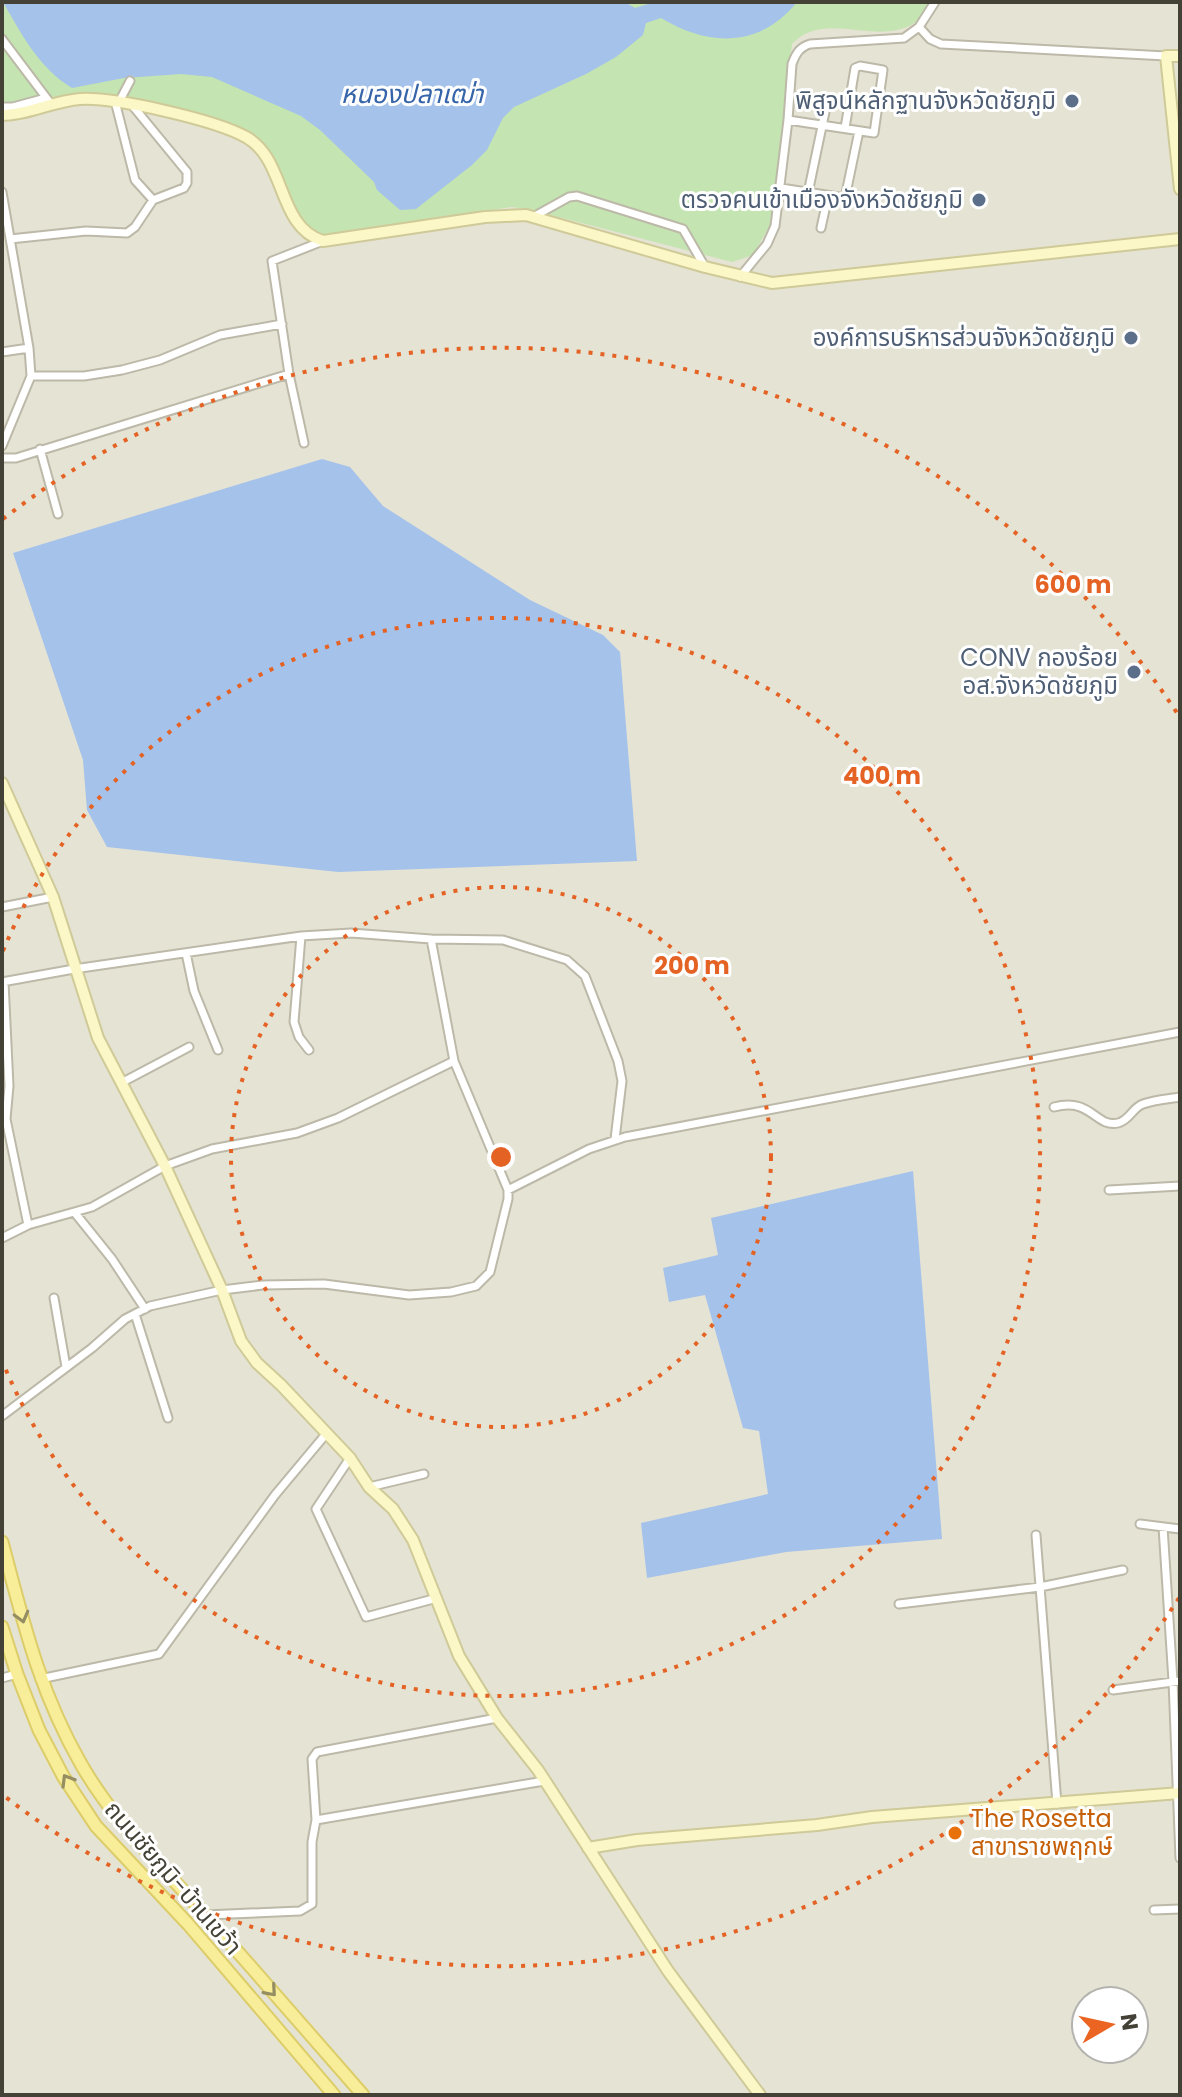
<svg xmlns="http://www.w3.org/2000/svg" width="1182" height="2097" viewBox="0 0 1182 2097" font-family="Poppins,'Noto Sans Thai',sans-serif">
  <rect width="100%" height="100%" fill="#f2f0e6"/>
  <path fill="#e5e3d4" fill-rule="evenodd" d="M2,2H1180V2095H2ZM1086,2001H1134V2049H1086Z"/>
  <path fill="#c4e4b1" d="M2,2H931C925,11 920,20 911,25C873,45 824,10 792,44L771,223L753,255L732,262L528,209L511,207L314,236L303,227L271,158L229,125L101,94L75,95L2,111Z"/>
  <path fill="#a5c2eb" d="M3,2H625L635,8L655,2H797C760,48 709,47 661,18L646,23L643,35L616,57L586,74L514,107L503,118L487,150L472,165L416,209L400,210L377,190L374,182L320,130L301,116L212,77L181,74L124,78L72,88C39,68 22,35 3,2Z
    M322,459L350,467L383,506L530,600L603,635L620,652L637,861L338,872L107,847L87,810L83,760L13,553Z
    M913,1171L942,1539L786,1552L647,1578L641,1523L768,1494L759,1431L743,1428L705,1295L669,1302L663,1268L718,1255L711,1218Z"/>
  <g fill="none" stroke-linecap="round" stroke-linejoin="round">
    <defs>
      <path id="street" d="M919,27L930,39L941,44L1166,56
        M2,39L51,104
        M115,101L135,180L153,200
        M119,102L130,81
        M2,107H13L46,98
        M788,120L874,133L883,70L860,66L855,68L845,128
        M781,188L845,198L859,131
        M2,192L29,348L31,376L2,446
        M808,193L825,112
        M533,217L569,197L577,196L683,229L705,267
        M821,228L828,196
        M10,239L86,231L127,233L135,227L153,200L184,188L187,183V172L132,105
        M740,277L767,244L775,226L788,120L792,64C796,53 800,47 810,44L904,38L919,27L935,2
        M2,352L29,348
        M31,376H84L122,370L160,360L220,335L282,324
        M304,443L289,374L272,261L323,241
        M40,449L58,514
        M2,458H16L289,374
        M2,907L53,897
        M301,936L294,1022L299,1037L309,1050
        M186,953L194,991L218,1050
        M2,982L74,969L301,936L351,933L431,939L503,940L567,960L585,976L618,1061L622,1081L615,1139
        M4,982L9,1086L6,1119L28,1225
        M121,1083L189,1047
        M1054,1107C1092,1097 1095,1128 1118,1123C1130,1120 1132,1108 1143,1104C1154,1100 1168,1099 1180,1097
        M508,1190L589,1149L625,1137L1180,1032
        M1109,1190L1180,1186
        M75,1213L112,1259L145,1309
        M2,1238L28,1225L92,1207L165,1166L212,1149L297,1133L338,1118L454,1061
        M54,1298L66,1367
        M135,1314L168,1418
        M2,1416L92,1348L125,1319L150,1306L222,1290L263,1285L324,1284L409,1295L451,1292L476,1286L490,1272L508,1199V1190L454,1061L431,939
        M350,1458L316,1509L366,1617L437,1598
        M369,1487L424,1474
        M1140,1524L1180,1529
        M1163,1527L1173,1681L1180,1858
        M1036,1535L1057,1804
        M899,1604L1040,1587L1123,1570
        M2,1678L17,1674
        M40,1679L159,1654L275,1495L326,1434
        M1113,1690L1180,1681
        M316,1820L544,1781
        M1154,1910L1180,1909
        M206,1915L300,1911L312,1904V1842L316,1820L312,1759L317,1752L497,1718"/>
      <path id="secondary" d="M1180,56H1166L1180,189
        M2,115C28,115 53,101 80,99C116,97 215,120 246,137C255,142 262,150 267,158C285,187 287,230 323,241L485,217L526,215L705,267L772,283L1180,239
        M2,783L53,897L98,1038L165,1166L222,1290L241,1341L257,1363L281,1385L350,1458L369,1487L393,1509L413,1540L459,1656L497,1718L538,1770L668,1971L760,2095
        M588,1848L637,1840L817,1825L872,1817L1180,1793"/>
      <path id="primary" d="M2,1542C23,1621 39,1691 81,1764C113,1820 156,1860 199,1908C254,1970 309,2033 363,2095
        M2,1627L17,1674L39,1730L63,1776L96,1826L188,1924L334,2095"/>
    </defs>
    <use href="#street" stroke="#bcb9a9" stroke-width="11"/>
    <use href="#secondary" stroke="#cfca98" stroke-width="14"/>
    <use href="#primary" stroke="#dccd6a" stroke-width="15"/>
    <use href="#street" stroke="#fff" stroke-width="7"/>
    <use href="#secondary" stroke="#fbf7c6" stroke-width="10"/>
    <use href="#primary" stroke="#f8ed99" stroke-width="11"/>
  </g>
  <defs><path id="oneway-chevron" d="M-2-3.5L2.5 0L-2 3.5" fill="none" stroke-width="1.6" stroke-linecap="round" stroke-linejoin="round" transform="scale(2)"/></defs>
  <g stroke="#958e63">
    <use href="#oneway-chevron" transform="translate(22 1617) rotate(75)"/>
    <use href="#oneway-chevron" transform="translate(67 1780) rotate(-121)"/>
    <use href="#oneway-chevron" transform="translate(271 1991) rotate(49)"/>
  </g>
  <g fill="none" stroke="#e46223" stroke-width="4" stroke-dasharray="4 8">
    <circle cx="501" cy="1157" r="270"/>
    <path d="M3 951A539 539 0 1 1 3 1363"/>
    <path d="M1179 1598A809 809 0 0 1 3 1795M3 519A809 809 0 0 1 1179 716"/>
  </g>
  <g fill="#5c6f8a" stroke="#fff" stroke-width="3">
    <circle cx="1072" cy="101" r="8"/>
    <circle cx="979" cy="200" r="8"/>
    <circle cx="1131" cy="338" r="8"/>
    <circle cx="1134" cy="672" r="8"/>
  </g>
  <circle fill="#e8710a" stroke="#fff" stroke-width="3" cx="955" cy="1833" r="8"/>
  <g text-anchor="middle" stroke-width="6" stroke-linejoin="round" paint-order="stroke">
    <g font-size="24" fill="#4e5e75" stroke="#fff" text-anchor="end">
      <text x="1056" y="109">พิสูจน์หลักฐานจังหวัดชัยภูมิ</text>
      <text x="963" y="208">ตรวจคนเข้าเมืองจังหวัดชัยภูมิ</text>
      <text x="1115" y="346">องค์การบริหารส่วนจังหวัดชัยภูมิ</text>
      <text x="1118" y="666">CONV กองร้อย<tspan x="1118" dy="28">อส.จังหวัดชัยภูมิ</tspan></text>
    </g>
    <g font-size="24" fill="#c56008" stroke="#fff" text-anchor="start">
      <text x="971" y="1827">The Rosetta<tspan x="971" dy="28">สาขาราชพฤกษ์</tspan></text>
    </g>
    <g font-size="24" fill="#444136" stroke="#fff">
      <text transform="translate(173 1878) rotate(49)" y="8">ถนนชัยภูมิ-บ้านเขว้า</text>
    </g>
    <g font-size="26" font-style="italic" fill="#3664a9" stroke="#fff">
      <text x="412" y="103">หนองปลาเฒ่า</text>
    </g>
  </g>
  <circle cx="501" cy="1157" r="12" fill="#e46223" stroke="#fff" stroke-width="4"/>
  <g font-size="24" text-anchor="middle" font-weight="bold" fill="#e46223" stroke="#fff" stroke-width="6" stroke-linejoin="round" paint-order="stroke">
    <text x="1073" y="593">600 m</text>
    <text x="882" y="784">400 m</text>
    <text x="692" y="974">200 m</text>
  </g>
  <rect width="1182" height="2097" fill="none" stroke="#444136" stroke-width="8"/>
  <g transform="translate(1110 2025) rotate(81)"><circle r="38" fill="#ffffff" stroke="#b4b3af" stroke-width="2"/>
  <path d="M0-6L14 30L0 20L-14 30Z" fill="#ec6422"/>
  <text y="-12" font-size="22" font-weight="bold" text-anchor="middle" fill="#444136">N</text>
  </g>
</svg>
